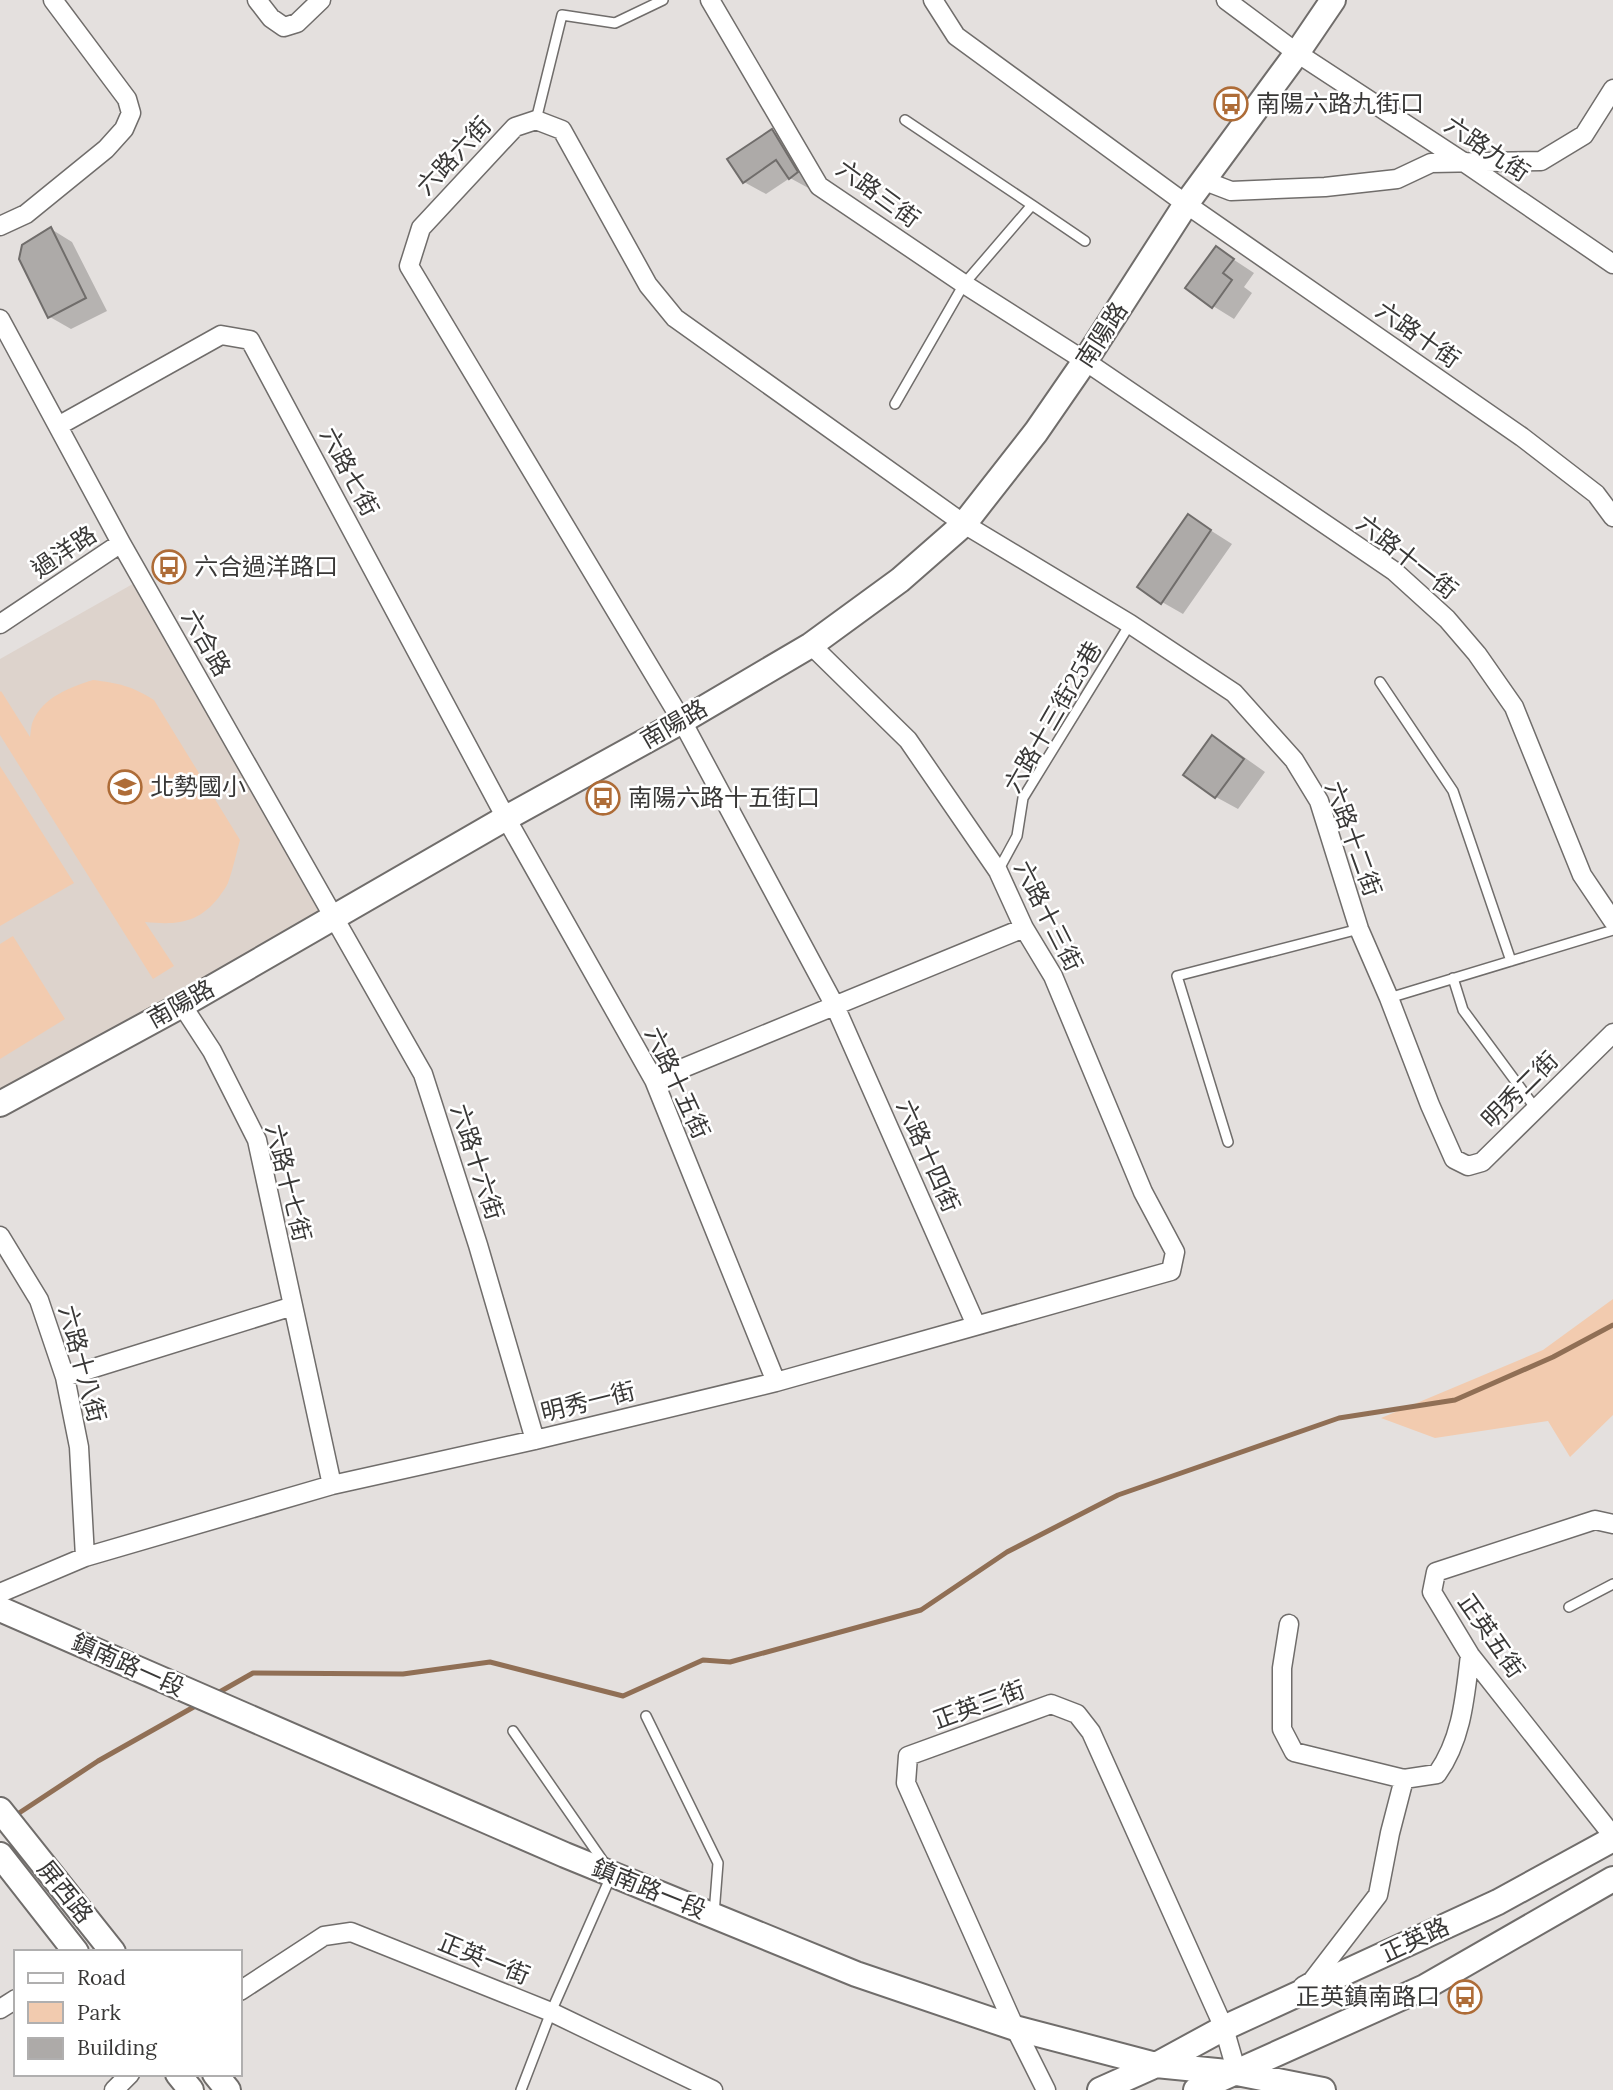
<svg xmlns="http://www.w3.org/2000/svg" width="1613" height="2090" viewBox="0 0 1613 2090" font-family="Lora,'Noto Sans TC',serif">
  <rect width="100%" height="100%" fill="#e4e0de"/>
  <path fill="#ddd3cc" d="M138,581L320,914L0,1095V659Z"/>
  <path fill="#f2cbaf" d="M93,680C118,683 132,686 154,700L240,840C236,854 233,869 228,883C226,888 222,892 219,897C198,924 176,925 145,922L174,966L153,979L0,735V692L1,691L30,737C31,732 31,725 33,721C43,697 71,687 93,680Z
    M0,766L74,883L0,926Z
    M13,936L65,1019L0,1059V944Z
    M1613,1299V1415L1570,1457L1548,1421L1435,1438L1381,1418L1543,1350Z"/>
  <path fill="#0003" d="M772,131L794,143L812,190L790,178L766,194L744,182Z
    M51,229L72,242L107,311L71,329L50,317Z
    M1216,248L1254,273L1244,287L1252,293L1234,319L1213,306Z
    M1188,516L1232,544L1183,614L1162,602Z
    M1213,737L1234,750L1265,772L1238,809L1216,797L1185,774Z"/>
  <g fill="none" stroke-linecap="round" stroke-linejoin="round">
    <path stroke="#906f55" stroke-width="5" d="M216,1694L253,1673L403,1674L490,1662L623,1696L703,1660L730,1662L921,1610L1007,1552L1118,1495L1339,1418L1455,1400L1553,1357L1613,1325
      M13,1817L98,1761L199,1704"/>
  </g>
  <path fill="#adaaa8" stroke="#706d6b" stroke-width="2" d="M772,129L798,172L789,179L776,160L743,183L727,159Z
    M51,227L86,298L48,318L19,259L22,245Z
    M1216,246L1234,259L1223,273L1232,280L1212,308L1185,288Z
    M1188,514L1211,530L1161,604L1137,587Z
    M1212,735L1244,759L1215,798L1183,775Z"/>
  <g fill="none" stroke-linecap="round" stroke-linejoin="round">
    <defs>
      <path id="lane" d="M536,120L562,15L615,23L663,0
        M905,120L1032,205
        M895,404L964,284L1032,205L1085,241
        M1380,682L1453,791L1511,961
        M998,871L1017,836L1023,798L1130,624
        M1453,978L1463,1010L1536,1109
        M1389,998L1613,930
        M1228,1142L1177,976L1359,929
        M1569,1607L1613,1584
        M646,1716L718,1863L714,1914
        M513,1731L605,1864
        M521,2090L551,2012L611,1876"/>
      <path id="street" d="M257,0L271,18L284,27L297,23L321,0
        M710,0L819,186L964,284L1085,361L1394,571L1447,619L1477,654L1514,707L1582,875L1613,921
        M933,0L956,36L1186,204L1522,437L1596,494L1613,517
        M1226,0L1297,53L1465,163L1613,264
        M1205,181L1231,191L1325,187L1397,179L1431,163L1541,161L1584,135L1613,89
        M0,226L26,214L106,149L124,129L131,113L127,99L53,0
        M0,319L121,543L423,1074L478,1245L535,1440
        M58,426L221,335L250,340L506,818L654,1080L776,1382
        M0,624L121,543
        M182,1005L212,1051L257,1140L332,1485
        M654,1080L1024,928
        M0,1236L39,1300L65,1377L79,1447L85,1557
        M976,1325L835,1006L682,721L409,266L421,228L515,127L536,120L562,130L648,285L675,318L964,524L1130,624L1234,693L1294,760L1319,801L1359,929L1389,998L1430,1105L1454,1159L1468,1166L1482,1162L1613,1033
        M65,1377L293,1306
        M1613,1524L1595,1520L1436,1572L1432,1592L1470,1655L1613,1836
        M0,1593L85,1557L332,1485L535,1440L776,1382L1171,1271L1175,1252L1143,1192L1053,976L1024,928L998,871L908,740L811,645
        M1289,1624L1282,1668V1729L1294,1752L1404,1779L1437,1774C1462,1739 1465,1697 1470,1655
        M1303,1986L1312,1981L1378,1895L1390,1833L1404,1779
        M240,1991L324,1936L351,1932L551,2012L713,2090
        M0,2009L16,1999
        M114,2090L130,2074
        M1046,2090L1015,2028L906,1783L908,1756L1051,1704L1077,1714L1091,1732L1224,2028L1237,2073"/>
      <path id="secondary" d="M0,1104L182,1005L506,818L682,721L811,645L900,580L964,524L1036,432L1085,361L1186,204L1297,53L1333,0
        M0,1609L565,1855L856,1974L1015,2028L1156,2065L1237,2073L1323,2090
        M0,1810L113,1952
        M0,1855L76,1952
        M178,2074L191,2090
        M215,2074L228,2090
        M1100,2090L1156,2065L1224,2028L1498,1902L1613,1839
        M1196,2090L1425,1987L1613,1879"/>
    </defs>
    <use href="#lane" stroke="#706d6b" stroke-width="12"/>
    <use href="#street" stroke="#706d6b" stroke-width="21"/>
    <use href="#secondary" stroke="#706d6b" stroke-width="28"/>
    <use href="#lane" stroke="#fff" stroke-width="9"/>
    <use href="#street" stroke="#fff" stroke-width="18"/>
    <use href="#secondary" stroke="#fff" stroke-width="24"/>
  </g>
  <defs>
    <symbol id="bus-ring" viewBox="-11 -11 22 22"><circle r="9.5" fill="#fff" stroke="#ae6c37" stroke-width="1.5"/><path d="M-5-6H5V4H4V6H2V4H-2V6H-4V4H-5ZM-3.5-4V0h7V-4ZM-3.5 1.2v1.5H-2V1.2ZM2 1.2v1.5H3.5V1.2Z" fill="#ae6c37"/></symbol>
    <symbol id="school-ring" viewBox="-11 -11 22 22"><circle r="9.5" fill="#fff" stroke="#ae6c37" stroke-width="1.5"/><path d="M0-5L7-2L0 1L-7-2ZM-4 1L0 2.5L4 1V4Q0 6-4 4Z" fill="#ae6c37"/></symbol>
  </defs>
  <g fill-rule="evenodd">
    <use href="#bus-ring" x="1212" y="85" width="38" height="38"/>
    <use href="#bus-ring" x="150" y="548" width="38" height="38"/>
    <use href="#school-ring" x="106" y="768" width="38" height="38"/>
    <use href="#bus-ring" x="584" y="779" width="38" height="38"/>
    <use href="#bus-ring" x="1446" y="1978" width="38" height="38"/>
  </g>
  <g text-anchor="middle" stroke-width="5" stroke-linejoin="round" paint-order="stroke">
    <g font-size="24" fill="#393837" stroke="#fff" text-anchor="start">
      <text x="1256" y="112">南陽六路九街口</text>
      <text x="194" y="575">六合過洋路口</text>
      <text x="150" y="795">北勢國小</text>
      <text x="628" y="806">南陽六路十五街口</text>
      <text x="1440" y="2005" text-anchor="end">正英鎮南路口</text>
    </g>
    <g font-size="24" fill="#393837" stroke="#fff">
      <text transform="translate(1487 149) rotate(34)" y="8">六路九街</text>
      <text transform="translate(454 156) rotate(-47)" y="8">六路六街</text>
      <text transform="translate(878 194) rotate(36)" y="8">六路三街</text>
      <text transform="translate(1102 335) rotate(-57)" y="8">南陽路</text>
      <text transform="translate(1418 335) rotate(35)" y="8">六路十街</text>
      <text transform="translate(349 472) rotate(62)" y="8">六路七街</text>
      <text transform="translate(64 552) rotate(-34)" y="8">過洋路</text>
      <text transform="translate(1407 557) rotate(38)" y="8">六路十一街</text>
      <text transform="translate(206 643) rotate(60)" y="8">六合路</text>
      <text transform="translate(1053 717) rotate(-60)" y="8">六路十三街25巷</text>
      <text transform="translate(674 724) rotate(-30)" y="8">南陽路</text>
      <text transform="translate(1353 839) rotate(70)" y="8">六路十二街</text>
      <text transform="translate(1048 916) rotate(63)" y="8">六路十三街</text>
      <text transform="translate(181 1004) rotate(-29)" y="8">南陽路</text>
      <text transform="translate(677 1083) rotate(65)" y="8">六路十五街</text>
      <text transform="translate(1520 1090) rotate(-45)" y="8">明秀二街</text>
      <text transform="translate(928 1156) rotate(66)" y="8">六路十四街</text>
      <text transform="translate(477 1162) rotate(72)" y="8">六路十六街</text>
      <text transform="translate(288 1183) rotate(76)" y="8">六路十七街</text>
      <text transform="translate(82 1364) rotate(75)" y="8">六路十八街</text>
      <text transform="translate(588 1402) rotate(-14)" y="8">明秀一街</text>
      <text transform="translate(1491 1636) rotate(55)" y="8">正英五街</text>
      <text transform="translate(128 1665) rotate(24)" y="8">鎮南路一段</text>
      <text transform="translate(979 1705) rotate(-20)" y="8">正英三街</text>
      <text transform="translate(649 1889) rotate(22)" y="8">鎮南路一段</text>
      <text transform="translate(65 1892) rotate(51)" y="8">屏西路</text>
      <text transform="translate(1415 1940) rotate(-25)" y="8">正英路</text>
      <text transform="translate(484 1959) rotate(22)" y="8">正英一街</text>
    </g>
  </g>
  <rect x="14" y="1950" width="228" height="126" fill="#ffffff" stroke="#b0afaf" stroke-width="2"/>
  <rect x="28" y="1973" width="35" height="10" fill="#ffffff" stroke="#b0afaf" stroke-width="2"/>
  <text x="77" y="1985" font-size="21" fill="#393837">Road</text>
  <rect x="28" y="2002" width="35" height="21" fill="#f2cbaf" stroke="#b0afaf" stroke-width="2"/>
  <text x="77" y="2020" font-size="21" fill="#393837">Park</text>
  <rect x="28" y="2038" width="35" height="21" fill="#adaaa8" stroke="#b0afaf" stroke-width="2"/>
  <text x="77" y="2055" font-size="21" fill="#393837">Building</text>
</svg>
